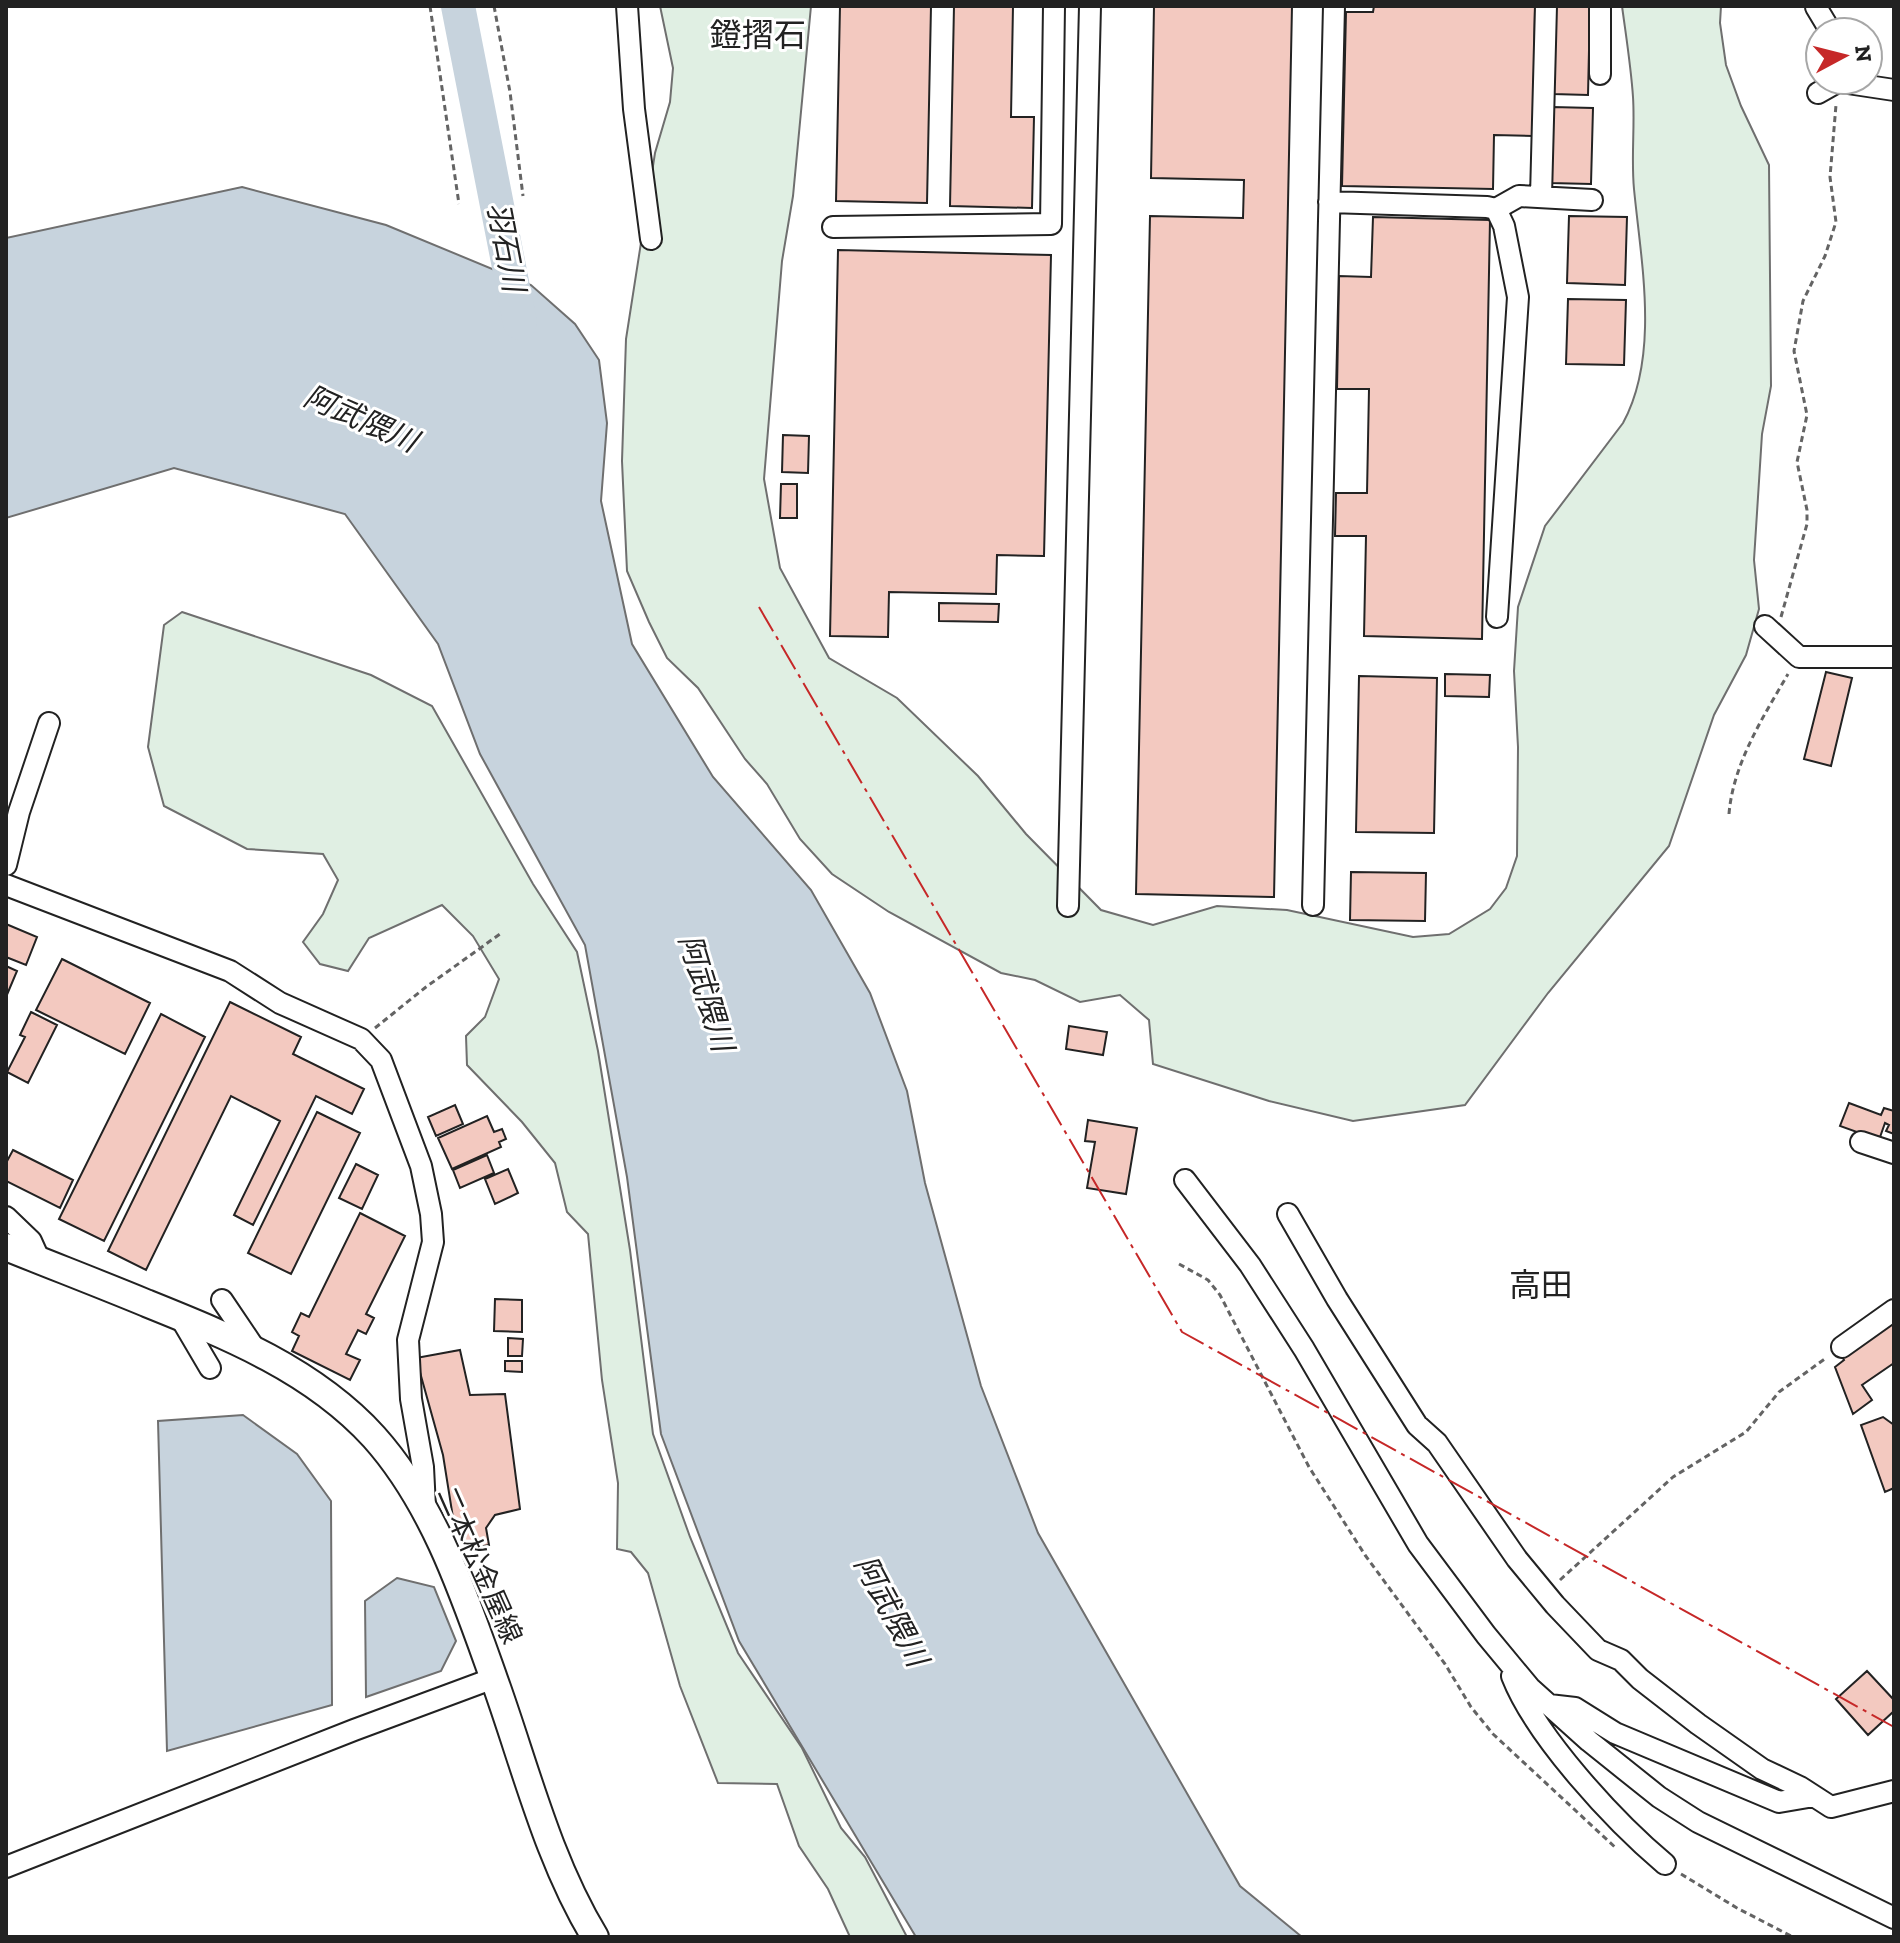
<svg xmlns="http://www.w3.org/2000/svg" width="1900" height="1943" viewBox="0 0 1900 1943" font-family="'Zilla Slab','Noto Sans JP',serif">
  <rect width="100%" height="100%" fill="#fff"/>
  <path fill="#e0efe3" stroke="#6f6f6f" stroke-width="2" d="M660,6H811L793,196L782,261L764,479L780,568L829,658L897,698L978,776L1026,834L1101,910L1153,925L1217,906L1287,910L1413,937L1449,934L1490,909L1506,888L1517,856L1518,747L1514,671L1518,607L1545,526L1623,423C1660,355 1641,262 1634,189C1631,158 1635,127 1633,97C1631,67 1626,36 1622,6H1721L1720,23L1726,65L1741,106L1769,165L1771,386L1762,434L1754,560L1759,609L1746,655L1714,715L1669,846L1548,993L1465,1105L1353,1121L1269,1101L1153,1064L1149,1020L1120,995L1080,1002L1035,980L1001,973L889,912L832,874L800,839L767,784L745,759L698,688L667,658L649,622L627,571L622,461L626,339L655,153L670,102L673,68Z
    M182,612L371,675L432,706L533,884L577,952L598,1051L630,1250L653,1434L690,1537L738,1653L802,1748L841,1828L865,1857L907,1937H850L828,1889L799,1846L777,1784L718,1783L680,1686L648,1573L631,1552L617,1549L618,1483L602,1380L588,1234L567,1212L555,1163L522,1122L467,1065L466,1036L485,1017L499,979L473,936L442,905L369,938L348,971L320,964L303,942L323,914L338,880L323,854L247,849L164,806L148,747L164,625Z"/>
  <path fill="#c7d3dd" stroke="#6f6f6f" stroke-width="2" d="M242,187L386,225L531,285L575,324L599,360L607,423L601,501L632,644L713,777L811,890L870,993L907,1091L925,1183L981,1386L1038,1533L1240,1886L1302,1937H916L739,1641L661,1434L627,1177L585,945L480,754L438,644L345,514L174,468L6,518V238Z
    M243,1415L297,1454L331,1501L332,1705L167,1751L158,1421Z
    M397,1578L434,1587L456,1641L441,1671L366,1697L365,1601Z"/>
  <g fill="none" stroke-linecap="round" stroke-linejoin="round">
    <path stroke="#c7d3dd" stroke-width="34" d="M458,6L520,323"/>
  </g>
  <path fill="#f3c9c0" stroke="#222" stroke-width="2" d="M840,6H931L927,203L836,201Z
    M954,6H1013L1011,117H1034L1032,208L950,206Z
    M1154,6H1292L1274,897L1136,894L1150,216L1243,218L1244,180L1151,178Z
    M1374,6H1535L1533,136L1494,135L1493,189L1342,186L1346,12H1373Z
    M1554,6H1590L1588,95L1553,94Z
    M1552,107L1593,108L1591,184L1550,183Z
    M1569,216L1627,217L1625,285L1567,283Z
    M1373,217L1490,220L1482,639L1364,636L1366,536H1335L1336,493H1367L1369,389H1337L1339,276L1371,277Z
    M838,250L1051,255L1044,556L997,555L996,594L889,592L888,637L830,636Z
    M1568,299L1626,300L1624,365L1566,364Z
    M783,435L809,436L808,473L782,472Z
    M781,484H797V518H780Z
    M939,603L999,604L998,622L939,621Z
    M1826,672L1852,678L1831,766L1804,759Z
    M1445,674L1490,675L1489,697L1445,696Z
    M1359,676L1437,678L1434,833L1356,832Z
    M1351,872L1426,873L1425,921L1350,920Z
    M6,924L37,937L26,965L6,957Z
    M62,959L150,1003L125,1054L36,1010Z
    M6,966L17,971L6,997Z
    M230,1002L301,1037L293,1054L364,1089L352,1114L316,1096L253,1225L234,1215L280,1121L231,1096L146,1270L108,1251Z
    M31,1012L57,1025L28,1083L7,1072L25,1037L20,1035Z
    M161,1014L205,1037L104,1241L59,1219Z
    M1069,1026L1107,1032L1103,1055L1066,1049Z
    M1849,1103L1881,1115L1884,1108L1894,1111V1134L1886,1131L1889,1125L1885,1123L1879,1140L1840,1126Z
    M455,1105L463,1124L436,1136L428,1117Z
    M317,1112L360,1133L291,1274L248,1253Z
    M487,1116L494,1132L502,1129L506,1139L499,1142L501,1147L452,1169L438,1138Z
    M1088,1120L1137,1128L1126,1194L1087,1188L1095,1142L1085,1141Z
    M13,1150L73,1180L60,1208L6,1181V1163Z
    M487,1155L494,1173L460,1188L453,1170Z
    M356,1164L378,1175L362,1209L339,1198Z
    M508,1169L518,1193L495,1204L485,1179Z
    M360,1213L405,1236L366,1314L374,1318L366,1334L358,1330L346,1354L360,1360L350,1380L292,1351L299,1336L292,1332L301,1313L309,1317Z
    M495,1299L522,1300V1332L494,1331Z
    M1894,1319V1363L1862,1385L1872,1400L1853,1414L1835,1367L1844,1360L1841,1355Z
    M508,1338L523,1339L522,1356H508Z
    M460,1350L470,1395L505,1394L520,1509L495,1515L486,1528L489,1545L467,1549L461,1524H454L443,1455L416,1358Z
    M505,1361H522V1372L505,1371Z
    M1883,1417L1894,1425V1488L1885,1492L1861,1425Z
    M1867,1671L1894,1700V1711L1868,1735L1836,1699Z"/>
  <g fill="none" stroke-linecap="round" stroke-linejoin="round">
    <defs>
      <path id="minor" d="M627,6L634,109L651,239
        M1816,7L1831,32
        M1600,74V6
        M1841,82L1894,90
        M1818,93L1841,80
        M1541,196L1546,6
        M1329,202L1487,207L1496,209L1504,226L1518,297L1497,617
        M1496,209L1519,196L1592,200
        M833,227L1051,224L1054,6
        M1765,626L1799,657H1894
        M6,865L19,812L49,723
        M6,885L230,971L280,1003L361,1039L381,1060L421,1166L431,1214L433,1242L408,1340L411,1399L423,1467L425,1507
        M1313,905L1334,6
        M1068,906L1090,6
        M1861,1142L1894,1153
        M1185,1180L1250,1265L1304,1349L1418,1544L1486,1635L1530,1688L1589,1741L1659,1797L1698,1822L1894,1918
        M1288,1214L1337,1299L1417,1425L1437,1443L1517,1559L1555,1605L1598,1650L1621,1660L1640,1679L1698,1724L1762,1769L1800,1787L1831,1807L1894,1791
        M6,1217L31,1241L40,1261
        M222,1300L255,1349
        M180,1317L210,1368
        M1842,1347L1894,1310
        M1512,1676C1536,1737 1614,1821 1665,1864
        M1549,1705L1575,1708L1615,1733L1779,1802L1814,1796
        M6,1867L354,1730L494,1678"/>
      <path id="major" d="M6,1247C53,1266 100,1284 146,1303C228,1336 313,1370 374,1437C434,1504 464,1595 494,1679C525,1765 547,1858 595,1937"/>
    </defs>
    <use href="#minor" stroke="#222" stroke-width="24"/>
    <use href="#major" stroke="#222" stroke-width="30"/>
    <path stroke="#646464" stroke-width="3" stroke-dasharray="6 4" stroke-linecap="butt" d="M430,6L459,204
      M494,6L510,92L523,196
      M1781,617L1807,524V510L1797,462L1807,415L1794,351L1803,301L1825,256L1836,222L1830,177L1836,105
      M1729,814C1733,764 1763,717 1788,674
      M375,1028L426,987L500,934
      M1179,1264L1208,1280L1220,1295L1309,1467L1365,1555L1445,1664L1471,1707L1493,1734L1617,1849
      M1560,1580L1673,1477L1746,1432L1779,1392L1826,1358
      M1681,1874L1737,1908L1793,1937"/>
    <use href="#minor" stroke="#fff" stroke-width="20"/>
    <use href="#major" stroke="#fff" stroke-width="26"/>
    <path stroke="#c62828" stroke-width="2" stroke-dasharray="28 6 4 6" stroke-linecap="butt" d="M759,607L1182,1332L1894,1727"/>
  </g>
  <g text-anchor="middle" stroke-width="6" stroke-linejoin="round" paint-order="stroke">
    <g font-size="28" fill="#222" stroke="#fff">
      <text transform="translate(480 1565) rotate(66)" y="10">二本松金屋線</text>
    </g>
    <g font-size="30" font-style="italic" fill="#222" stroke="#fff">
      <text transform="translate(506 247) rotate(79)" y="10">羽石川</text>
      <text transform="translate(361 419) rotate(24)" y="10">阿武隈川</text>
      <text transform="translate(706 993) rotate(73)" y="10">阿武隈川</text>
      <text transform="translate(891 1611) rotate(62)" y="10">阿武隈川</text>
    </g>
    <g font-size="32" fill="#222" stroke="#fff">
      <text x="758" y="46">鐙摺石</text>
      <text x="1541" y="1296">高田</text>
    </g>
  </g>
  <rect width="1900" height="1943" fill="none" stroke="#222222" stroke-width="16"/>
  <g transform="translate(1844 56) rotate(83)"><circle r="38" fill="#ffffff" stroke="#a7a7a7" stroke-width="2"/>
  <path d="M0-6L14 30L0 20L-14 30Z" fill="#c62828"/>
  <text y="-12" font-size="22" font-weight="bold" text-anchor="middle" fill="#222222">N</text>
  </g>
</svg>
